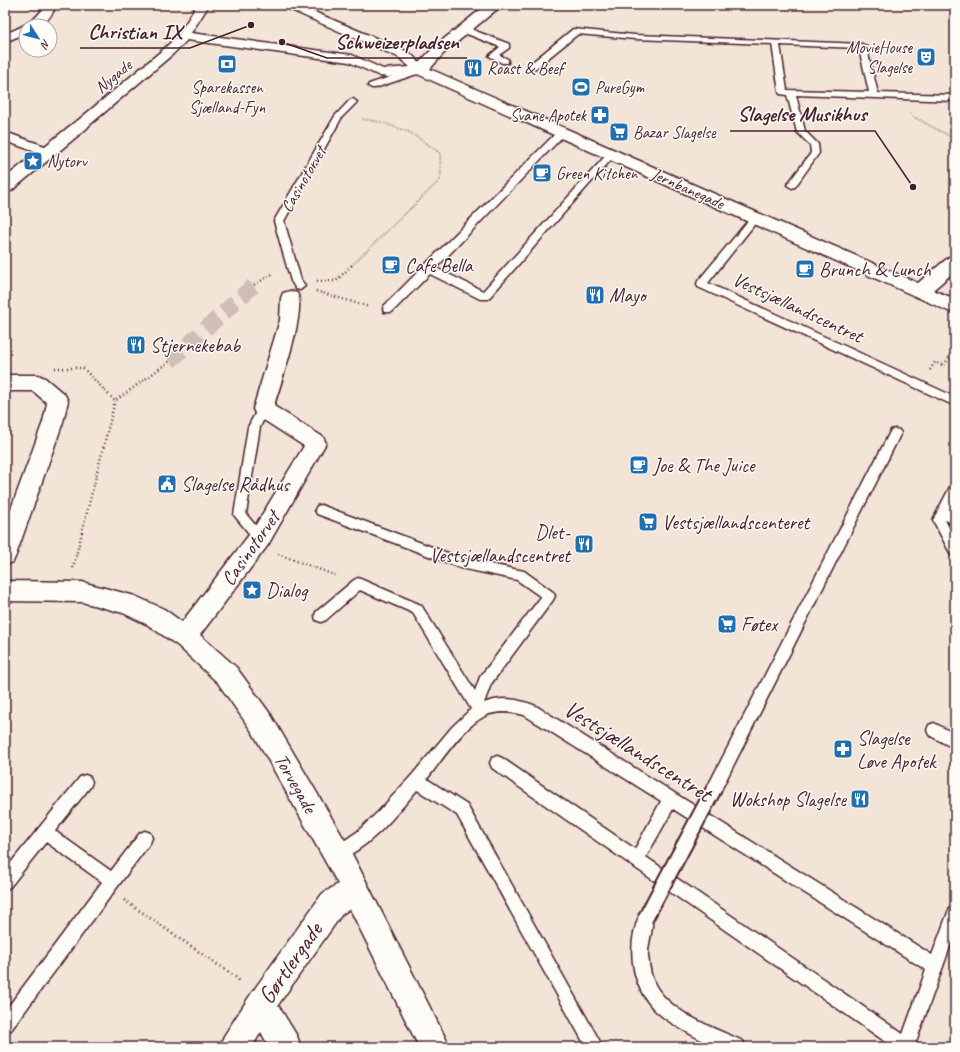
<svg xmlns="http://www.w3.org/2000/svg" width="960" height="1052" viewBox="0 0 960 1052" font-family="Caveat,sans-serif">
  <rect width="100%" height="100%" fill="#f2e4d7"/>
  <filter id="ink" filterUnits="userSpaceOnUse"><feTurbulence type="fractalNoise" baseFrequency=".025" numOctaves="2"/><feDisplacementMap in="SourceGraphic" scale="8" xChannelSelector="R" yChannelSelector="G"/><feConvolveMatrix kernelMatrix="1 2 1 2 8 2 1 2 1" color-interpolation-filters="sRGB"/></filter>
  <g filter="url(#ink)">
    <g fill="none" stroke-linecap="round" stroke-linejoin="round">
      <path stroke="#d0bdb5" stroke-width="16" stroke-dasharray="16 8" stroke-linecap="butt" d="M170,361L254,285"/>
      <defs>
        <path id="service" d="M462,28H468L509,44V48L499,55L508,59V63H502L489,56L500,47L462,32Z
          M573,29L635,35L862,44L866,46L878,93L955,95V101L796,95L805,131L818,144L819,153L795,187L792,188L787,185L811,153L810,145L797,132L787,95L780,94L779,92L772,44L635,39L578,34L536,68H530V64ZM780,45L859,48L869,92L787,90Z
          M414,69H417L421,71L420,73L375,88H372L368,86L369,84Z
          M353,99L357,102L342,117L284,221L301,280L305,286L300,290L296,289L291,281L274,221L335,116L350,100Z
          M562,129L565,130L566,132L565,134L436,268L483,291L609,152L612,151L616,154L488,299H480L430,274L392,312H384L383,309L384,306L559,130Z
          M755,215L758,216L760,218L758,220L708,283L955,397V406L698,287L697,284L698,281L752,216Z
          M263,405L267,406L269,409L260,427L246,514L266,538L264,542L260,543L256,542L234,515L248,427L259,406Z
          M895,429L899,430L901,433L720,792L715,794L710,792L708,787L710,782L891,430Z
          M955,483V500L950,511L955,513V524L945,520L955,539V556L951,555L933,520L951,485Z
          M321,505L461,558L524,571L553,592L555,596L553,600L491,684L484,703C502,696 518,699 536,706L932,955L950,907L955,904V933L914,1047H893L492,768L490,763L492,758L497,756L502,758L635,849L661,801L524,715C512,712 497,710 485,716C463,727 442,760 427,779L467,805L603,1047H586L457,815L417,790C395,816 370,848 337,861L332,859L330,854L332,849L357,832L379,811L412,775L452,727L471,709L413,613L360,590L326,620L321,622L316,620L315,616L316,612L354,580L358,578L421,605L475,691L480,677L541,597L517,580L461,568L317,514L315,510L317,506ZM673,809L926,970L903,1034L646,857Z
          M934,723L955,734V749L929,735L927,730L929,725Z
          M85,775L90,777L92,782L90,787L55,831L111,871L140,833L145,831L150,833L152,838L150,843L11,1030L5,1032V1011L102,882L46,842L10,887L5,890V870L80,777Z
          M645,911L650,914C656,926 647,942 648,956C649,964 650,973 653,980C665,1011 714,1028 743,1041L745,1047C737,1047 726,1049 718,1047C709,1044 700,1039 692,1035C678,1027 663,1019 652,1007C630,982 627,943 640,914Z"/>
        <path id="pedestrian" d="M45,5H57C47,22 46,26 26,26V33L5,42V34C23,26 35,23 45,5Z
          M197,5H209L191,33L352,55L383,69L410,67L398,57L284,7L282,5H298L406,51L411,54L426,70L424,73L420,74L388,77L380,76L349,62L187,40L173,54L86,128H76L75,125L76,122L165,48L179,34Z
          M5,132L53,149L55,152L53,155L48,156L5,141Z"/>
        <path id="minor" d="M81,120L87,122L89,125L87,128L11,191L5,192V178L75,122Z
          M290,291L297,293C307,311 280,384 274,406L323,437L326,443L268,545L200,635L236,667L271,715L347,844L450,1047H419L350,909L342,914L278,1005L297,1036L301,1047H269L261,1032L252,1047H220L224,1036L251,994L322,894L338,884L253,733L218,683L177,645L148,625L123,613L82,602L5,601V581L82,582L135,596L164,609L182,622L252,531L304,446L256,415L253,409L280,320L281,298L283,293Z
          M5,375H38L45,378L65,395L68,401L63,422L16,555L13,562L5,565V525L43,422L47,403L33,391H5Z"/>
        <path id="tertiary" d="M486,5H502L444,53L430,69L918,283L949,257L955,255V271L933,290L955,299V314L415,73L413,70L415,67L434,47Z"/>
      </defs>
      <use href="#service" stroke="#4a1f2b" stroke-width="3"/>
      <use href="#pedestrian" stroke="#4a1f2b" stroke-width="3"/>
      <use href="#minor" stroke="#4a1f2b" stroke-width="3"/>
      <use href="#tertiary" stroke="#4a1f2b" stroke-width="3"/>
      <path stroke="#4a1f2b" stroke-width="2" stroke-dasharray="0.5 2" stroke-linecap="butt" d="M910,113L912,116L955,139
        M352,265L441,179L440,153L411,133L381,122L361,119"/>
      <path stroke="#4a1f2b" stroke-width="2.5" stroke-dasharray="1 3" stroke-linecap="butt" d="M317,281H336L353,264
        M254,285L274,273
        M316,291L369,307
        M55,368H83L115,401L170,361
        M930,370L935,362L944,366L951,354
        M278,554L337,576
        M73,568L115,401"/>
      <path stroke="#4a1f2b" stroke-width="3" stroke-dasharray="1 3.5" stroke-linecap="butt" d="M124,900L237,978L241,983"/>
      <use href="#service" fill="#fdfcf7" fill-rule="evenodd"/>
      <use href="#pedestrian" fill="#fdfcf7" fill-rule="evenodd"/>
      <use href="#minor" fill="#fdfcf7" fill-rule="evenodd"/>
      <use href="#tertiary" fill="#fdfcf7" fill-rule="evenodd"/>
      <defs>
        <path id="service-bridge" d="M645,919L715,787"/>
      </defs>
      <use href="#service-bridge" stroke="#4a1f2b" stroke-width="18" stroke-linecap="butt"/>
      <use href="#service-bridge" stroke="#fdfcf7" stroke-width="14"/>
    </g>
  </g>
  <defs>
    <symbol id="theatre-square" viewBox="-11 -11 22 22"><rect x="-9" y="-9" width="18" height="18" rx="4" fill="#1f6fb2" stroke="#fdfcf7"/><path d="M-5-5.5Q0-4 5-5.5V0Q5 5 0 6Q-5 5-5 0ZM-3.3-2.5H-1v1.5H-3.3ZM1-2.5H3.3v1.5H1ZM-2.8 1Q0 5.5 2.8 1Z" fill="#fff"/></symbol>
    <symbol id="bank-square" viewBox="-11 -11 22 22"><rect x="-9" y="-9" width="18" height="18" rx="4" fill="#1f6fb2" stroke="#fdfcf7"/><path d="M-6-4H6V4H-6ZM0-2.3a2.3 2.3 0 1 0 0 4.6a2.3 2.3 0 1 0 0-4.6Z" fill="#fff"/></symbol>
    <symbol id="restaurant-square" viewBox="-11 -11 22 22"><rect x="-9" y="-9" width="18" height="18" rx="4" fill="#1f6fb2" stroke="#fdfcf7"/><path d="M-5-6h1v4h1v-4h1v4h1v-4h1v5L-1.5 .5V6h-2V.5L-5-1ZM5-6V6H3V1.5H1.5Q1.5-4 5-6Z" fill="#fff"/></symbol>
    <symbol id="stadium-square" viewBox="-11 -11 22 22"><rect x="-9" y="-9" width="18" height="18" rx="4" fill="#1f6fb2" stroke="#fdfcf7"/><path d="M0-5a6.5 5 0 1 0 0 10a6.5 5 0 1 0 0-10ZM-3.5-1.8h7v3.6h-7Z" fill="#fff"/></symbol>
    <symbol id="pharmacy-square" viewBox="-11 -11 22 22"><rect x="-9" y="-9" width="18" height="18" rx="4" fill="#1f6fb2" stroke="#fdfcf7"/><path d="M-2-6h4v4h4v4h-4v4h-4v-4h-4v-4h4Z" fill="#fff"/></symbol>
    <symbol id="supermarket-square" viewBox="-11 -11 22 22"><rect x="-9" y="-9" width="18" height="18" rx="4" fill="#1f6fb2" stroke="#fdfcf7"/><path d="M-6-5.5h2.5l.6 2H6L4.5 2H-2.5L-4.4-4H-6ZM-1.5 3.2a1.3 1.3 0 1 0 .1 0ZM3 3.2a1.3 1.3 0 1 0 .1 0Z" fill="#fff"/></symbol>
    <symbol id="sight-square" viewBox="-11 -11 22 22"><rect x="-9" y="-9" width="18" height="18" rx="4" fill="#1f6fb2" stroke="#fdfcf7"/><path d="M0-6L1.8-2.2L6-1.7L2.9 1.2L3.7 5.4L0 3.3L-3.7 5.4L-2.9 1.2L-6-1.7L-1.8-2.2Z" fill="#fff"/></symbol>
    <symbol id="cafe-square" viewBox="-11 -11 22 22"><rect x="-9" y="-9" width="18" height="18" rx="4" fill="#1f6fb2" stroke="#fdfcf7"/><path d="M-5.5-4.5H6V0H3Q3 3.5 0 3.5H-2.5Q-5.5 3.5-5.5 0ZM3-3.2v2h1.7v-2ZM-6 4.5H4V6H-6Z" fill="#fff"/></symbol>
    <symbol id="civic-square" viewBox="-11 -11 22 22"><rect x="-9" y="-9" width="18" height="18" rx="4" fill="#1f6fb2" stroke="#fdfcf7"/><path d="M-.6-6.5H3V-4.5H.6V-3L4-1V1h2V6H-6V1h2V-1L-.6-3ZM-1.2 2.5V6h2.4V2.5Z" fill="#fff"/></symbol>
  </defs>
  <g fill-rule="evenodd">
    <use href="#theatre-square" x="915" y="46" width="22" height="22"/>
    <use href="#bank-square" x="216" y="53" width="22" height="22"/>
    <use href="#restaurant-square" x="462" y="57" width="22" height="22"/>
    <use href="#stadium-square" x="570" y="76" width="22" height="22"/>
    <use href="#pharmacy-square" x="589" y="104" width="22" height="22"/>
    <use href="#supermarket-square" x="608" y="121" width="22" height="22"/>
    <use href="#sight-square" x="22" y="150" width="22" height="22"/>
    <use href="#cafe-square" x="531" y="162" width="22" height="22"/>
    <use href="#cafe-square" x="380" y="254" width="22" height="22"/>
    <use href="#cafe-square" x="794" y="258" width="22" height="22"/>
    <use href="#restaurant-square" x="584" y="284" width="22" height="22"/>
    <use href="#restaurant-square" x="125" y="334" width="22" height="22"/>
    <use href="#cafe-square" x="628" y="454" width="22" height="22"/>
    <use href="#civic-square" x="156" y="473" width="22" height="22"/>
    <use href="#supermarket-square" x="637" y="511" width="22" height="22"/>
    <use href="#restaurant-square" x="573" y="533" width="22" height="22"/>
    <use href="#sight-square" x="241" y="579" width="22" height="22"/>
    <use href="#supermarket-square" x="716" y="613" width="22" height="22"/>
    <use href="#pharmacy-square" x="832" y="738" width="22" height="22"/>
    <use href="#restaurant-square" x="849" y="788" width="22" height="22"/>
  </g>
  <g text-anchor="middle" stroke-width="3" stroke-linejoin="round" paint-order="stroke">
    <g font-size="17" fill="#4a1f2b" stroke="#fdfcf7" text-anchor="start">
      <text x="912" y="53" text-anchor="end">MovieHouse<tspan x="912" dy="20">Slagelse</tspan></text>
      <text x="487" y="74">Roast &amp; Beef</text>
      <text x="227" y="93" text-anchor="middle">Sparekassen<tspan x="227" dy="20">Sjælland-Fyn</tspan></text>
      <text x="595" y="93">PureGym</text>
      <text x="586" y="121" text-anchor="end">Svane Apotek</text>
      <text x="633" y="138">Bazar Slagelse</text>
      <text x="47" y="167">Nytorv</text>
      <text x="556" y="179">Green Kitchen</text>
    </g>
    <g font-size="17" fill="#4a1f2b" stroke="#fdfcf7">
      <text transform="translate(113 76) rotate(-40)" y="6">Nygade</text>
      <text transform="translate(303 179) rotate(-60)" y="6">Casinotorvet</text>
      <text transform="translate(688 188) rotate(24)" y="6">Jernbanegade</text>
    </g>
    <g font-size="20" fill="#4a1f2b" stroke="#fdfcf7" text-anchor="start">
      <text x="405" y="272">Cafe Bella</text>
      <text x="819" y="276">Brunch &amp; Lunch</text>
      <text x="609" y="302">Mayo</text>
      <text x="150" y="352">Stjernekebab</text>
      <text x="653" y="472">Joe &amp; The Juice</text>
      <text x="181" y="491">Slagelse Rådhus</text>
      <text x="662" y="529">Vestsjællandscenteret</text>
      <text x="570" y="539" text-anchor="end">Dlet-<tspan x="570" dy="23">Vestsjællandscentret</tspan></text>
      <text x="266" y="597">Dialog</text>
      <text x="741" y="631">Føtex</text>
      <text x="857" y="745">Slagelse<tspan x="857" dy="23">Løve Apotek</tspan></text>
      <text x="846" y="806" text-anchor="end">Wokshop Slagelse</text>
    </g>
    <g font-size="20" fill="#4a1f2b" stroke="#fdfcf7">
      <text transform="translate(798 307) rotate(25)" y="7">Vestsjællandscentret</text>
      <text transform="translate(250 548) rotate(-55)" y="7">Casinotorvet</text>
      <text transform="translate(296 783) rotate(60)" y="7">Torvegade</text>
    </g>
    <g font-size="24" fill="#4a1f2b" stroke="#fdfcf7">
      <text transform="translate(638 751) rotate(32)" y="8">Vestsjællandscentret</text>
      <text transform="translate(290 963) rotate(-55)" y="8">Gørtlergade</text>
    </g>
  </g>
  <path fill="none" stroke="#4a1f2b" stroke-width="1.5" d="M251 25L190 48H80M282 42L327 58H467M913 187L875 131H730"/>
  <g fill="#4a1f2b" stroke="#fdfcf7" stroke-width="1.5">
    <circle cx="251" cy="25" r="4"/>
    <circle cx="282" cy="42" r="4"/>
    <circle cx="913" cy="187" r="4"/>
  </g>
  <g font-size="21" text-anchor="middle" font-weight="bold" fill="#4a1f2b" stroke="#fdfcf7" stroke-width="3" stroke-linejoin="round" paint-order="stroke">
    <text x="135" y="39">Christian IX</text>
    <text x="397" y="49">Schweizerpladsen</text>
    <text x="802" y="121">Slagelse Musikhus</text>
  </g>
  <rect width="960" height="1052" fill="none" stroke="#fdfcf7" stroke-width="20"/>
  <rect x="10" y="10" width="940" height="1032" fill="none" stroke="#4a1f2b" stroke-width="1.5" filter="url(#ink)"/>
  <g transform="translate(38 38) rotate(126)"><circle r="19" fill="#fdfcf7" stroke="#b5a4a5"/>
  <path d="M0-3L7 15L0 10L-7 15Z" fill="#1f6fb2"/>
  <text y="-6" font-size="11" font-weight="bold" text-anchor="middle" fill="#4a1f2b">N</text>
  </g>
</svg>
